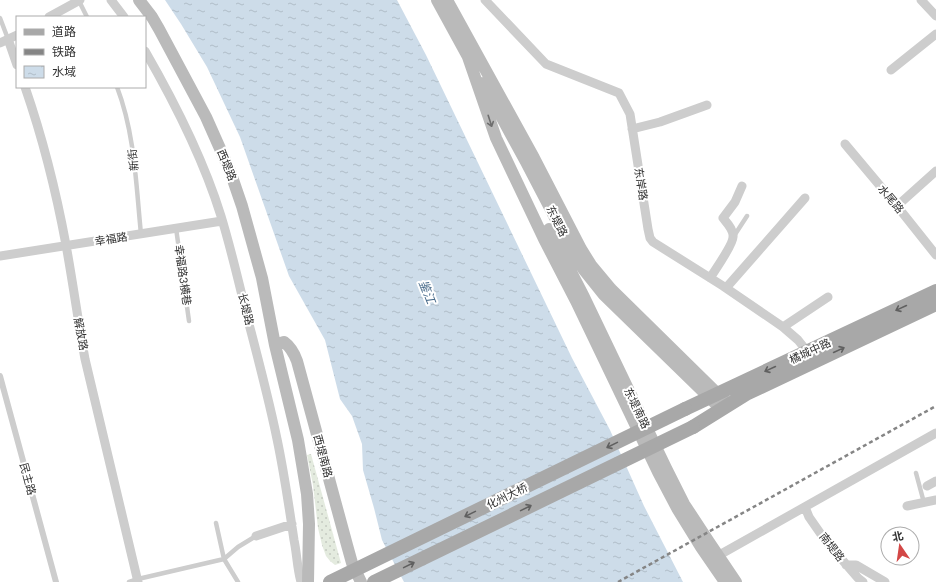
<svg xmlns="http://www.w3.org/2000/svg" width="936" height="582" viewBox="0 0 936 582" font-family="Lato,'Noto Sans SC',sans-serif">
  <defs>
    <pattern id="grass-dots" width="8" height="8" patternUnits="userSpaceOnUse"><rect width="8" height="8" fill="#e4ebdf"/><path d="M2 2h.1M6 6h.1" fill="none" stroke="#c4cac0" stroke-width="1.8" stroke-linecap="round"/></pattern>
    <pattern id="water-ripples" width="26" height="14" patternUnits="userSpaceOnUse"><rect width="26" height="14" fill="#cddce9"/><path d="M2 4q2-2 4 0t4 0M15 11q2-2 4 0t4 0" fill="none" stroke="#b0bdc8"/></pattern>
  </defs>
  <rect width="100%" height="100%" fill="#fff"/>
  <path fill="url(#grass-dots)" d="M311,454L341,563L335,565L330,561L326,556L322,545L318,528L313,485L307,455Z"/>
  <path fill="url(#water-ripples)" d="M165,0H397L426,55L572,358L610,430L644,506L683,582H404L382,540L374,508L363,470L362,444L352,416L340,399L325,340L289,276L240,137L207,67L181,24Z"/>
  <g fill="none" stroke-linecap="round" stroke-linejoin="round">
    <path stroke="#cdcdcd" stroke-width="4.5" d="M79,1L87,17
      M0,18L8,39
      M117,87C135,134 136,185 141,234
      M176,228L189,321
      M734,236L747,216
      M916,473L923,499L925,502
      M216,523L224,559L238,582
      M129,582L138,579L224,559L238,547L256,536"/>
    <path stroke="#cdcdcd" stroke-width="6" d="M0,376L56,582"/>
    <path stroke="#cdcdcd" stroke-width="9" d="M111,0L124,17
      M485,0L546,64L619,93L630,114L648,229L650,238L653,242L723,286L783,327L798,340L810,355
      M921,0L936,16
      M49,17L80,0
      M8,39L17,65
      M0,43L17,35
      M145,51C175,103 203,158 221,216C232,252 240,288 249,324C259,362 269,400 277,439C284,472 289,506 294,540C297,554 297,568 301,582
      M891,70L936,34
      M25,87C43,139 56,191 66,245C73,283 78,321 85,359L138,582
      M632,129L660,122L707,105
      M845,144L897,206L936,255
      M897,206L936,171
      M0,256L222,221
      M710,278C715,270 733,245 733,237C734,230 727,223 723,218L735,202L742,186
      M726,288L805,198
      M783,327L828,297
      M927,486L936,481
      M907,506L936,500
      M805,507L809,517L825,540L858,578L863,582
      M256,536L292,524
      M714,558L936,433
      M846,565H856L885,582"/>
    <path stroke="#bababa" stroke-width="12" d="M139,0L152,17L159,29L206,117L230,171L242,206L262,278L275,345L298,440L307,494L309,524L308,582
      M437,0L472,64
      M447,0L534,158L581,249L591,265L611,289L729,405
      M468,57L496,138L544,239L576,301L658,472L677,508L701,547L725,582
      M483,83L526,162L574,254L584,270L604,295L721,409
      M549,229L584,297L666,468L684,504L709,542L736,582
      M275,345L284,342C291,347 294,353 297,361L347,545L352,563L361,582"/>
    <path stroke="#a8a8a8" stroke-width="14" d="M685,409L936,291
      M693,427L746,394L936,304"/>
    <path stroke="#858585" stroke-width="2.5" stroke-dasharray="4 3" stroke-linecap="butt" d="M618,582L936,406"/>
    <path stroke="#a8a8a8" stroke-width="14" d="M330,582L685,409
      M374,582L693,427"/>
  </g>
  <defs><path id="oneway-shaft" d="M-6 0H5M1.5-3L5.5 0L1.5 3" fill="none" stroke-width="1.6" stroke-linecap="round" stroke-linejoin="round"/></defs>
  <use stroke="#6e6e6e" href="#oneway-shaft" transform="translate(490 121) rotate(72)"/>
  <g stroke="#606060">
    <use href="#oneway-shaft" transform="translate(901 308) rotate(155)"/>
    <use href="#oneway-shaft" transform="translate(839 350) rotate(-25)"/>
    <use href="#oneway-shaft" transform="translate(770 369) rotate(155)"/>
    <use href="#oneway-shaft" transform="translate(612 445) rotate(154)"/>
    <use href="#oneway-shaft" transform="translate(526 508) rotate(-26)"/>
    <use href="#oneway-shaft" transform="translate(470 514) rotate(154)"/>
    <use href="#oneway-shaft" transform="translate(409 565) rotate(-26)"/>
  </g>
  <g text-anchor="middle" stroke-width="4" stroke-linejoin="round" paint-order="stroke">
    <g font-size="11" fill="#303030" stroke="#fff">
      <text transform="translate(133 160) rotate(-96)" y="4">新街</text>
      <text transform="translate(227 165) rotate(68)" y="4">西堤路</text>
      <text transform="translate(641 184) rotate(81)" y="4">东岸路</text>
      <text transform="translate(891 199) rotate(50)" y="4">水尾路</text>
      <text transform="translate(557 221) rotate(63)" y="4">东堤路</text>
      <text transform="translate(111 239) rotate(-9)" y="4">幸福路</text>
      <text transform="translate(183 275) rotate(82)" y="4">幸福路3横巷</text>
      <text transform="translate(246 309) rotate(76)" y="4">长堤路</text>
      <text transform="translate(81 334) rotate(79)" y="4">解放路</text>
      <text transform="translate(810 351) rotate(-25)" y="4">橘城中路</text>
      <text transform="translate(637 408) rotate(64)" y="4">东堤南路</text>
      <text transform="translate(323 456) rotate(75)" y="4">西堤南路</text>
      <text transform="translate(28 479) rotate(75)" y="4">民主路</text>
      <text transform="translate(507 496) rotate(-26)" y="4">化州大桥</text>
      <text transform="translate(832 547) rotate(52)" y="4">南堤路</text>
    </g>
    <g font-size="12" font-style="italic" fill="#466989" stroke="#fff">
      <text transform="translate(427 292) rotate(68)" y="4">鉴江</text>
    </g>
  </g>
  <rect x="16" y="16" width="130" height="72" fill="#ffffff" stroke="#acacac"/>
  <rect x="24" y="29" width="20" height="6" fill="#a8a8a8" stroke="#acacac"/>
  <text x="52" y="36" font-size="12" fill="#303030">道路</text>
  <rect x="24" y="49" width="20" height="6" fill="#858585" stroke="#acacac"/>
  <text x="52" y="56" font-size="12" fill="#303030">铁路</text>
  <rect x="24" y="66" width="20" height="12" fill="url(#water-ripples)" stroke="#acacac"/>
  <text x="52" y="76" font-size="12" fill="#303030">水域</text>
  <g transform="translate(900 546) rotate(347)"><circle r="19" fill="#ffffff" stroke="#acacac"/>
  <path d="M0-3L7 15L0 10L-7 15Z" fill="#d34746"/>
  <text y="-6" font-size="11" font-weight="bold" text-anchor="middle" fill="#303030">北</text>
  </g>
</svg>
